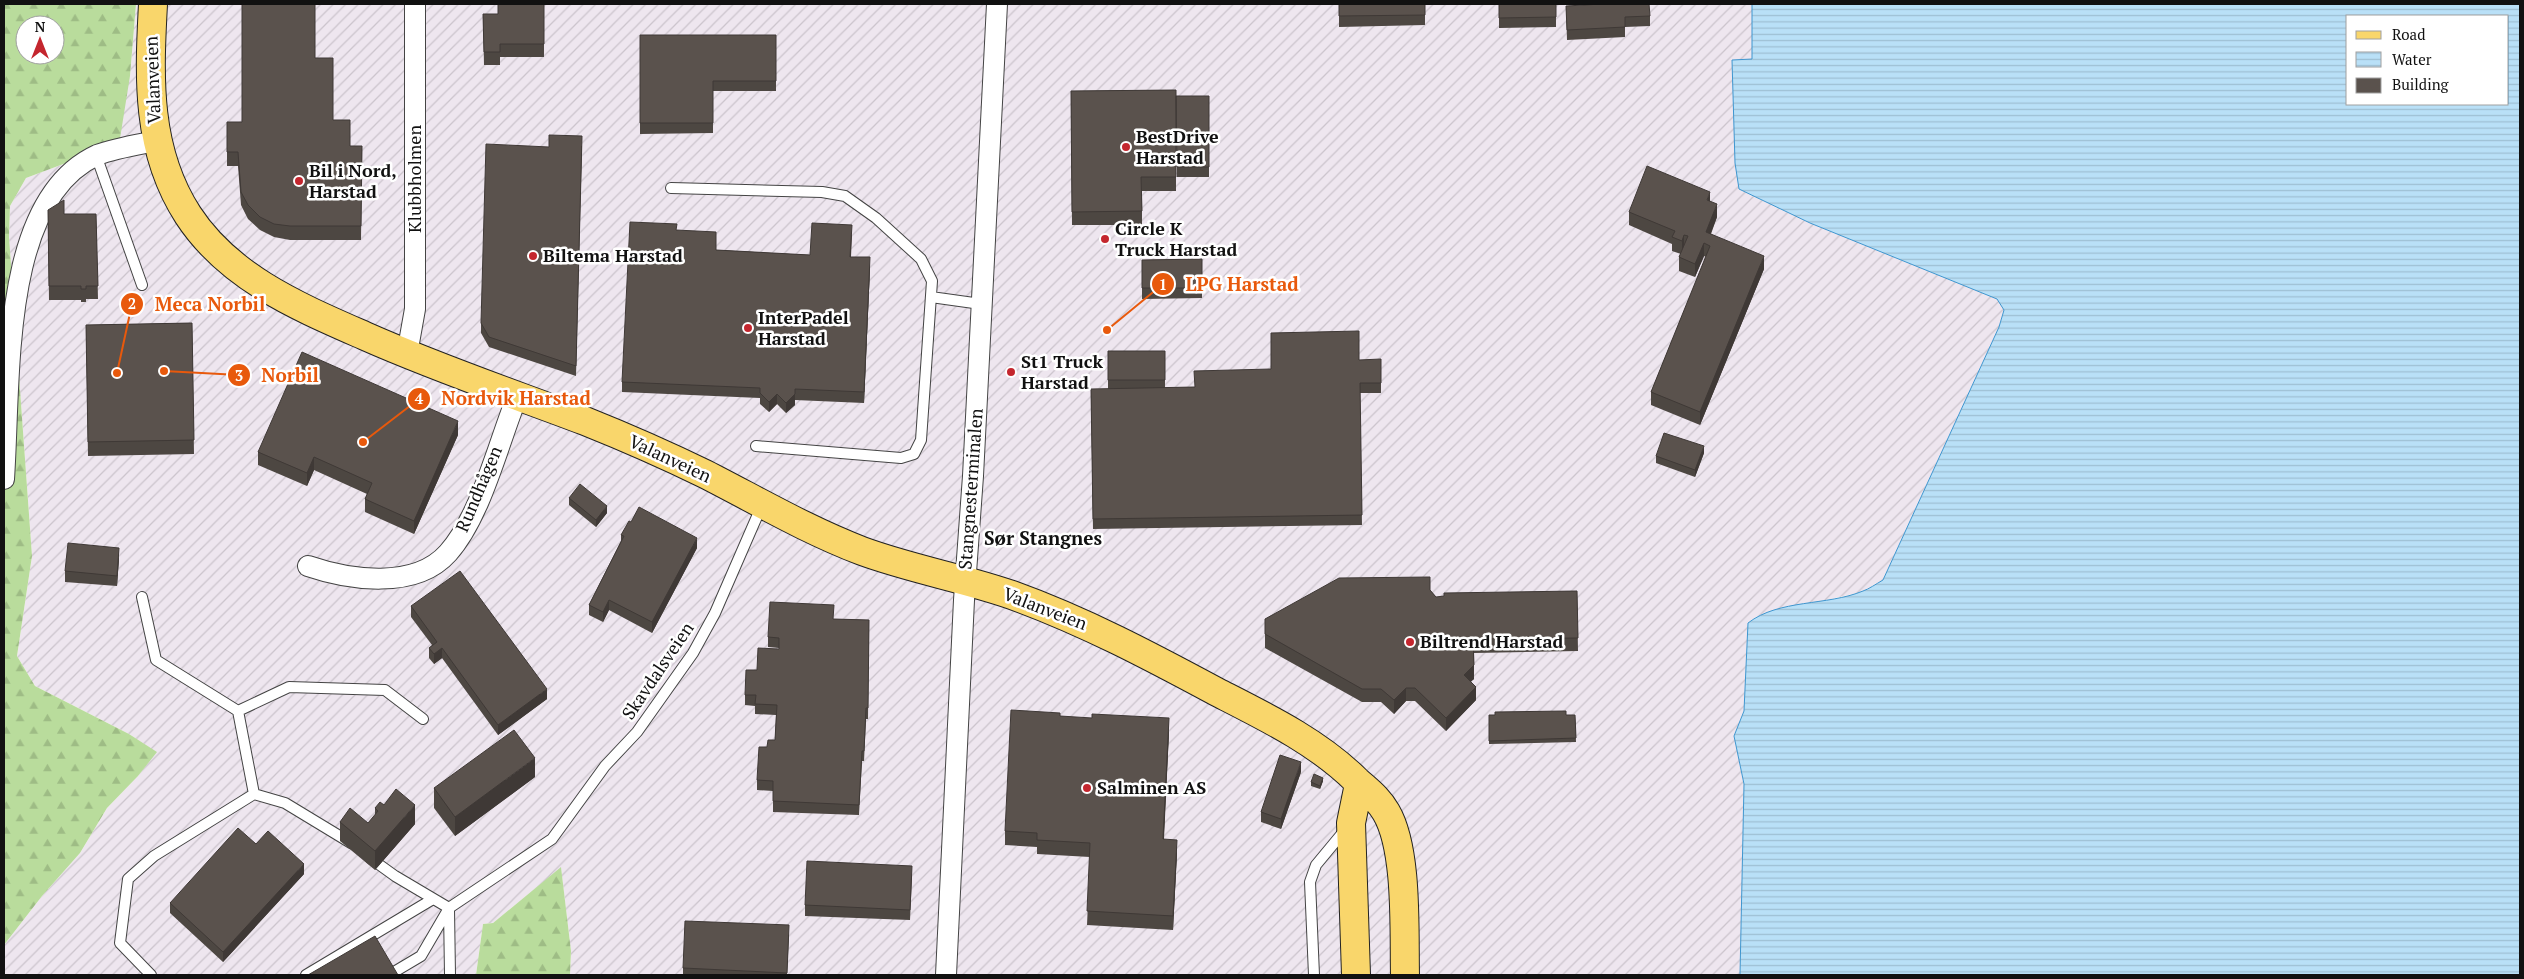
<svg xmlns="http://www.w3.org/2000/svg" width="2524" height="979" viewBox="0 0 2524 979" font-family="'PT Serif',serif">
  <defs>
    <pattern id="industrial-furrows" width="10" height="10" patternUnits="userSpaceOnUse" patternTransform="scale(1.25)"><rect width="10" height="10" fill="#eee6ef"/><path d="M-1 1l2-2M0 10L10 0M9 11l2-2" fill="none" stroke="#cbc4cc"/></pattern>
    <pattern id="forest-firs" width="22" height="20" patternUnits="userSpaceOnUse" patternTransform="scale(1.25)"><rect width="22" height="20" fill="#b9dc9c"/><path d="M5 1l3.5 6h-7zM16 11l3.5 6h-7z" fill="#9ebc85"/></pattern>
    <pattern id="water-rules" width="6" height="5" patternUnits="userSpaceOnUse" patternTransform="scale(1.25)"><rect width="6" height="5" fill="#b9e0f7"/><path d="M0 2.5h6" fill="none" stroke="#9ebfd3"/></pattern>
  </defs>
  <rect width="100%" height="100%" fill="#fffdf5"/>
  <path fill="url(#industrial-furrows)" d="M136,4H1752V60H1732L1739,189L1810,223L1998,299L2004,310L1999,327L1883,580L1862,592L1777,611L1756,617L1748,623L1744,711L1734,736L1744,784L1740,975H570L571,951L561,868L493,923L483,924L476,975H4V945L42,896L80,853L107,808L138,776L156,752L129,734L35,686L17,656L32,556L9,237L10,206L26,178L90,154L130,76Z"/>
  <path fill="url(#forest-firs)" fill-rule="evenodd" d="M4,4H136L130,76L118,151L90,154L26,178L10,206L9,237L32,556L17,656L35,686L129,734L157,752L138,776L107,808L80,853L42,896L4,945ZM25,25H55V55H25Z
    M561,867L571,951L570,975H476L483,924L493,923Z"/>
  <path fill="url(#water-rules)" stroke="#3f96cf" fill-rule="evenodd" d="M1752,4H2520V975H1740L1744,784L1734,736L1744,711L1748,623C1779,599 1827,606 1863,591C1869,589 1876,584 1883,580L1999,327L2004,310L1997,299L1810,223L1739,189L1735,163L1732,60L1752,59ZM2348,16H2508V104H2348Z"/>
  <g fill="none" stroke-linecap="round" stroke-linejoin="round">
    <defs>
      <path id="lane" d="M96,155L142,285
        M671,188L822,192L845,196L876,218L921,259L932,281L921,440L914,454L901,458L756,446
        M931,297L981,304
        M142,597L156,660L238,711L254,794
        M238,711L289,687L385,690L423,719
        M370,858L395,876L449,908L552,839L605,766L637,732L693,653L715,613L762,505
        M449,909L450,975
        M151,975L120,943L128,879L154,856L254,794L285,803L351,843
        M306,975L433,899
        M389,975L421,956L449,908
        M1314,975L1310,882L1316,865L1345,830"/>
      <path id="street" d="M407,354L415,309V4
        M4,479C11,376 0,200 97,155C116,148 136,145 156,141
        M308,566C349,580 415,590 448,553C481,516 498,444 517,397
        M946,975L964,600L973,476L997,4"/>
      <path id="primary" d="M153,4C149,78 146,150 188,215C229,278 299,307 365,336C437,368 511,393 585,421C625,437 666,455 705,474C756,500 807,530 862,551C911,569 963,578 1012,595C1084,621 1150,656 1217,692C1266,717 1318,742 1357,781C1368,791 1378,798 1386,812C1408,849 1404,931 1405,975
        M1356,975L1351,823L1359,784"/>
    </defs>
    <use href="#lane" stroke="#444" stroke-width="12"/>
    <use href="#street" stroke="#444" stroke-width="22"/>
    <use href="#primary" stroke="#222" stroke-width="30"/>
    <use href="#lane" stroke="#fff" stroke-width="10"/>
    <use href="#street" stroke="#fff" stroke-width="20"/>
    <use href="#primary" stroke="#f9d66b" stroke-width="28"/>
  </g>
  <path fill="#4d4742" d="M544,4V57H500V65H484L483,14H498Z
    M1339,4H1425V25L1339,27Z
    M1499,4H1556V27L1499,28Z
    M1566,6L1650,16V26L1625,27V37L1567,40Z
    M640,35H776V91H713V133L640,134Z
    M315,58L333,120L350,146H362L361,240H290L274,237L260,230L248,219L241,205L238,166H227V122H242Z
    M1176,90V191H1142V225H1072L1071,91Z
    M1176,96H1209V177H1177Z
    M582,146L576,376L489,347L481,333V323L549,147Z
    M1710,201L1717,217L1711,234L1764,269L1700,425L1651,405V392L1706,257L1704,256L1695,277L1679,271V257L1681,254L1672,251V244L1629,225V212Z
    M48,210L64,214H96L98,299H86V302H81V300H49Z
    M677,230L716,250L810,255L852,235L851,257L870,268L864,403L795,400V405L786,413L777,404L769,412L760,404V398L622,392V382Z
    M1202,259V298L1142,299V260Z
    M192,323L194,454L88,456L86,325Z
    M1108,351H1165V388L1195,387L1271,369L1359,360L1381,383V393H1360L1362,525L1093,529L1091,389H1108Z
    M458,435L414,534L365,512V499L367,494L314,470L307,486L258,465V452Z
    M1704,453L1695,477L1656,463V456Z
    M569,498L607,513L596,527L569,505Z
    M621,535L697,548L652,633L609,610L603,622L589,615V605L621,541Z
    M119,558L117,586L65,582V571Z
    M1430,590L1436,597L1577,591L1578,651L1474,653V679L1471,681L1476,700L1446,731L1415,701H1406L1394,714L1381,702H1362L1265,648V619Z
    M411,606L547,699L498,735L442,658L434,664L429,658V648L432,645L411,617Z
    M834,619L869,620L868,719H866L864,761H862L859,815L773,812V791L757,790V780L767,747L775,740L776,715L755,714V706L745,705V695L757,670L779,649V648L768,647V637Z
    M1489,715H1575L1576,742L1489,744Z
    M1060,716L1169,732L1164,839L1177,853L1173,930L1087,925L1090,857L1037,854V847L1005,845V831Z
    M1301,772L1281,829L1261,822V812Z
    M535,777L455,836L434,808V788Z
    M1323,781L1320,789L1311,786V782Z
    M384,805L415,824L375,870L340,841V822L368,823L375,816V808Z
    M256,844L304,874L223,962L170,913V903Z
    M912,876L910,920L805,916V905Z
    M789,935L787,975H683V968Z"/>
  <path fill="#3f3936" d="M1710,192V206L1707,200Z
    M1717,204V217L1706,245V232Z
    M1684,235V248L1682,254V241Z
    M1704,243V256L1695,277V264Z
    M1764,256V269L1700,425V412Z
    M870,257V268L864,403V392Z
    M795,389V405L786,413V403Z
    M777,394V404L769,412V402Z
    M458,421V435L414,534V521Z
    M1704,446V453L1695,477V470Z
    M314,457V470L307,486V473Z
    M607,506V513L596,527V520Z
    M697,538V548L652,633V622Z
    M119,548V558L117,586V576Z
    M609,600V610L603,622V612Z
    M442,648V658L434,664V654Z
    M1474,665V679L1464,688V675Z
    M1476,687V700L1446,731V718Z
    M1406,688V701L1394,714V700Z
    M547,689V699L498,735V725Z
    M1169,718V732L1163,852V839Z
    M535,758V777L455,836V817Z
    M1301,762V772L1281,829V819Z
    M1323,778V781L1320,789V786Z
    M415,805V824L375,870V851Z
    M1177,840V853L1173,930V916Z
    M304,864V874L223,962V952Z"/>
  <path fill="#5a524d" stroke="#3f3936" d="M242,4H315V58H333V120H350V146H362L361,226H290L274,224L260,217L248,205L241,192L238,152H227V122H242Z
    M498,4H544V44H500V52H484L483,14H498Z
    M1339,4H1425V15L1339,16Z
    M1499,4H1556V17L1499,18Z
    M1602,4H1649L1650,16L1625,17V27L1567,30L1566,6Z
    M640,35H776V81H713V123H640Z
    M1176,90V177H1141L1142,211L1072,212L1071,91Z
    M1176,96H1209V167H1177Z
    M549,135L582,136L576,366L489,337L481,323L486,144L549,147Z
    M1647,166L1710,192L1707,200L1717,204L1706,232L1764,256L1700,412L1651,392L1710,246L1704,243L1695,264L1679,257L1688,236L1684,235L1682,241L1672,237L1675,231L1629,212Z
    M64,200V214H96L98,286H86V289H81V286H49L48,210Z
    M630,222L677,224L676,230L716,232V250L810,255L812,223L852,225L850,257H870L864,392L795,389V394L786,403L777,394L769,402L760,393V388L622,382Z
    M1202,259V288H1142V260Z
    M192,323L194,440L88,442L86,325Z
    M1359,331V360L1381,359V383H1360L1362,515L1093,519L1091,389L1195,387L1194,371L1271,369V333Z
    M1108,351H1165V380H1108Z
    M302,352L458,421L414,521L365,499L372,483L314,457L307,473L258,452Z
    M1664,433L1704,446L1695,470L1656,456Z
    M580,484L607,506L596,520L569,498Z
    M639,507L697,538L652,622L609,600L603,612L589,605L624,536L621,535L629,521L631,522Z
    M68,543L119,548L117,576L65,571Z
    M460,571L547,689L498,725L442,648L434,654L429,648L437,642L411,606Z
    M1430,577V590L1436,597L1444,596V593L1577,591L1578,638L1473,639L1474,665L1464,675L1476,687L1446,718L1415,688H1406L1394,700L1381,689H1362L1265,634V619L1339,578Z
    M770,602L834,605L833,619L869,620L868,708H866L864,751H862L859,805L773,801V781L757,780L759,747H767L768,740H775L777,705L755,704L756,695H745L746,670H757L758,648L779,649V638L768,637Z
    M1011,710L1060,713V716L1092,718V714L1169,718L1163,839L1177,840L1173,916L1087,911L1090,843L1037,840V833L1005,831Z
    M1566,711V715H1575L1576,738L1489,741V715H1495V712Z
    M514,730L535,758L455,817L434,788Z
    M1280,755L1301,762L1281,819L1261,812Z
    M1314,774L1323,778L1320,786L1311,782Z
    M396,789L415,805L375,851L340,822L350,808L368,823L378,811L375,808L380,802L384,805Z
    M238,828L256,844L268,831L304,864L223,952L170,903Z
    M807,861L912,866L910,910L805,905Z
    M685,921L789,925L787,973L683,968Z
    M375,936L398,975H308Z"/>
  <g fill="#c4262e" stroke="#fff" stroke-width="2">
    <circle cx="1126" cy="147" r="5"/>
    <circle cx="299" cy="181" r="5"/>
    <circle cx="1105" cy="239" r="5"/>
    <circle cx="533" cy="256" r="5"/>
    <circle cx="748" cy="328" r="5"/>
    <circle cx="1011" cy="372" r="5"/>
    <circle cx="1410" cy="642" r="5"/>
    <circle cx="1087" cy="788" r="5"/>
  </g>
  <g text-anchor="middle" stroke-width="5" stroke-linejoin="round" paint-order="stroke">
    <g font-size="18" fill="#111" stroke="#fff">
      <text transform="translate(153 80) rotate(-92)" y="6">Valanveien</text>
      <text transform="translate(415 179) rotate(-90)" y="6">Klubbholmen</text>
      <text transform="translate(670 459) rotate(25)" y="6">Valanveien</text>
      <text transform="translate(479 489) rotate(-67)" y="6">Rundhågen</text>
      <text transform="translate(971 489) rotate(-86)" y="6">Stangnesterminalen</text>
      <text transform="translate(1045 609) rotate(21)" y="6">Valanveien</text>
      <text transform="translate(658 671) rotate(-56)" y="6">Skavdalsveien</text>
    </g>
    <g font-size="18" font-weight="bold" fill="#111" stroke="#fff" text-anchor="start">
      <text x="1136" y="143">BestDrive<tspan x="1136" dy="21">Harstad</tspan></text>
      <text x="309" y="177">Bil i Nord,<tspan x="309" dy="21">Harstad</tspan></text>
      <text x="1115" y="235">Circle K<tspan x="1115" dy="21">Truck Harstad</tspan></text>
      <text x="543" y="262">Biltema Harstad</text>
      <text x="758" y="324">InterPadel<tspan x="758" dy="21">Harstad</tspan></text>
      <text x="1021" y="368">St1 Truck<tspan x="1021" dy="21">Harstad</tspan></text>
      <text x="1420" y="648">Biltrend Harstad</text>
      <text x="1097" y="794">Salminen AS</text>
    </g>
    <g font-size="19" font-weight="bold" fill="#111" stroke="#fff">
      <text x="1043" y="545">Sør Stangnes</text>
    </g>
  </g>
  <path fill="none" stroke="#e8590c" stroke-width="2" d="M1107 330L1163 284M117 373L132 304M164 371L239 375M363 442L419 399"/>
  <g fill="#e8590c" stroke="#fff" stroke-width="2">
    <circle cx="1107" cy="330" r="5"/>
    <circle cx="117" cy="373" r="5"/>
    <circle cx="164" cy="371" r="5"/>
    <circle cx="363" cy="442" r="5"/>
    <circle cx="1163" cy="284" r="12"/>
    <circle cx="132" cy="304" r="12"/>
    <circle cx="239" cy="375" r="12"/>
    <circle cx="419" cy="399" r="12"/>
  </g>
  <g font-size="15" text-anchor="middle" font-weight="bold" fill="#fff">
    <text x="1163" y="290">1</text>
    <text x="132" y="309">2</text>
    <text x="239" y="381">3</text>
    <text x="419" y="404">4</text>
  </g>
  <g font-size="19" text-anchor="middle" font-weight="bold" fill="#e8590c" stroke="#fff" stroke-width="5" stroke-linejoin="round" paint-order="stroke">
    <text x="1242" y="291">LPG Harstad</text>
    <text x="210" y="311">Meca Norbil</text>
    <text x="290" y="382">Norbil</text>
    <text x="516" y="405">Nordvik Harstad</text>
  </g>
  <rect width="2524" height="979" fill="none" stroke="#111111" stroke-width="10"/>
  <rect x="2346" y="15" width="162" height="90" fill="#ffffff" stroke="#a0a0a0"/>
  <rect x="2356" y="31" width="25" height="8" fill="#f9d66b" stroke="#a0a0a0"/>
  <text x="2392" y="40" font-size="15" fill="#111111">Road</text>
  <rect x="2356" y="52" width="25" height="15" fill="url(#water-rules)" stroke="#a0a0a0"/>
  <text x="2392" y="65" font-size="15" fill="#111111">Water</text>
  <rect x="2356" y="78" width="25" height="15" fill="#5a524d" stroke="#a0a0a0"/>
  <text x="2392" y="90" font-size="15" fill="#111111">Building</text>
  <g transform="translate(40 40)"><circle r="24" fill="#ffffff" stroke="#a0a0a0"/>
  <path d="M0-4L9 19L0 12L-9 19Z" fill="#c4262e"/>
  <text y="-8" font-size="14" font-weight="bold" text-anchor="middle" fill="#111111">N</text>
  </g>
</svg>
